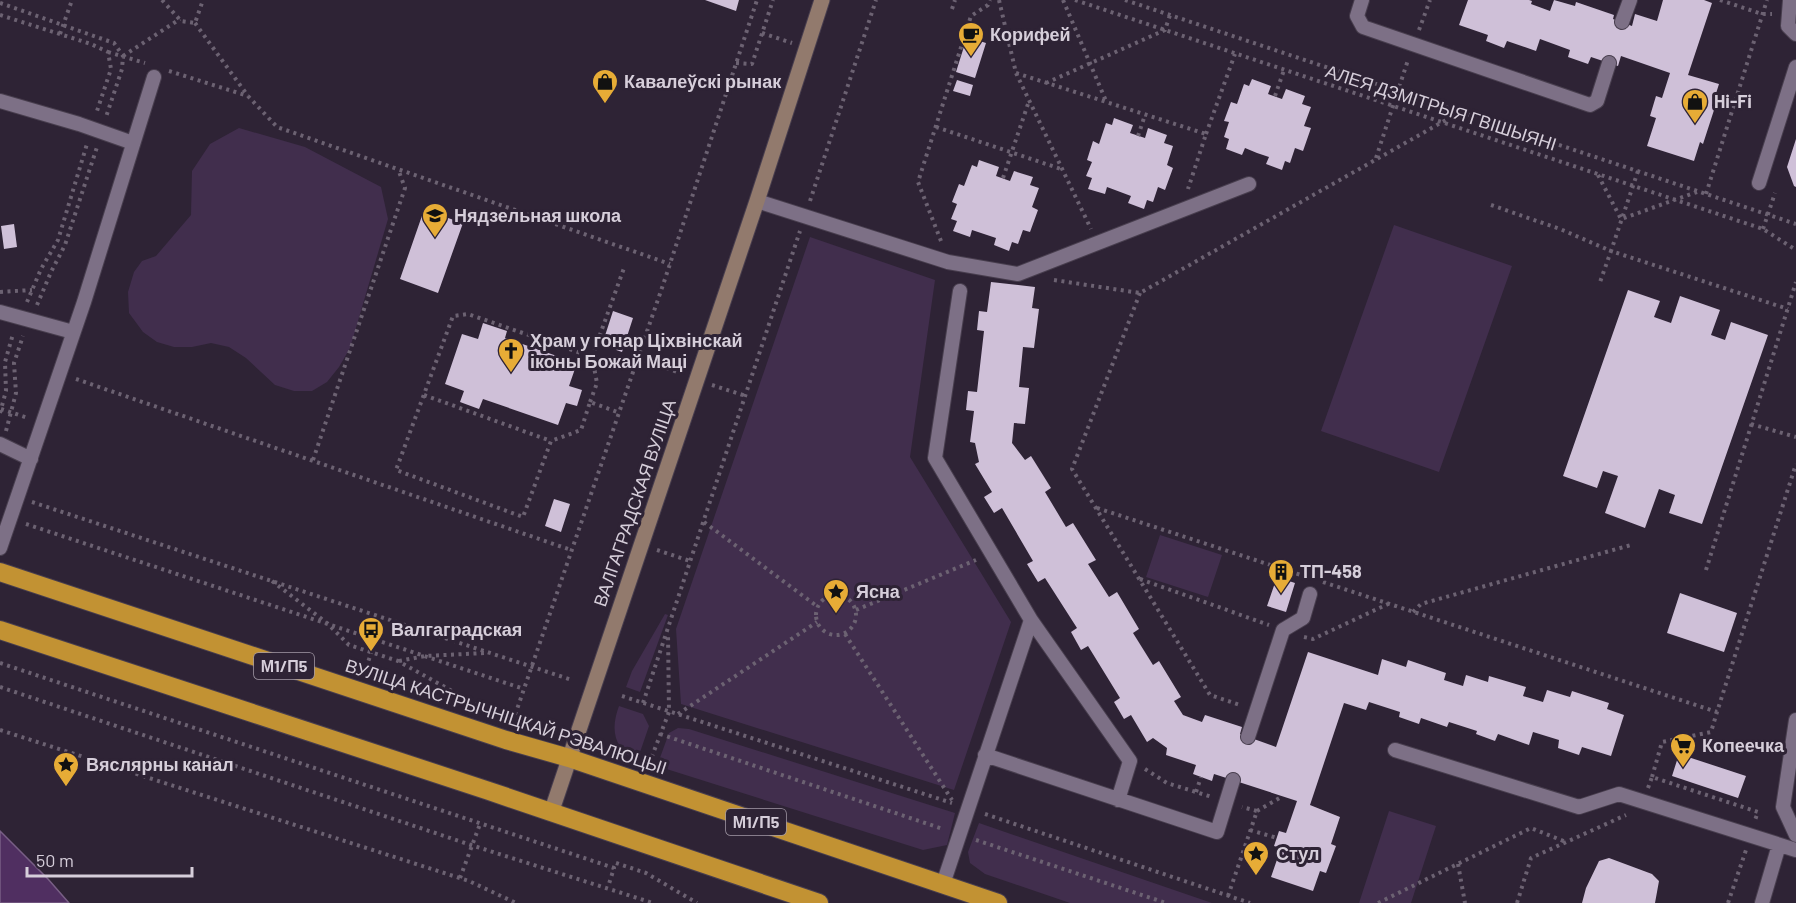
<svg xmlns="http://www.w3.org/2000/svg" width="1796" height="903" viewBox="0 0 1796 903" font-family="Barlow,sans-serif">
  <rect width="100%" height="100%" fill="#2e2335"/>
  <path fill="#412e4d" d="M239,128L305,147L381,187L388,219L350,348L339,367L327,382L312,391H294L275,385L246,358L229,347L211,343L192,347H174L157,342L143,332L129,313L128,292L134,272L142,261L156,256L191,215L192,171L210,144Z
    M1394,225L1512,266L1439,472L1321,431Z
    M810,237L935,280L910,457L1011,622L954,790L681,704L676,629Z
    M1160,535L1222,555L1208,597L1146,577Z
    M665,614L668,615L640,692L626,687L632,671Z
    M619,706L643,714L649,726L637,761C614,749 610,730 619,706Z
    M678,728L689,729L955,813L947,845L923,850L657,766L669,733Z
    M1389,811L1436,826L1411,903H1359Z
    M979,823L1212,903H1070L985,874L970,863L968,852Z"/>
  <path fill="#502f61" stroke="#785f85" stroke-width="1.5" d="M0,831L48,879L69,903H0Z"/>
  <path fill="#cfc0d8" d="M705,0H739L736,11Z
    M1468,0H1529L1532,1L1531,4L1550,11L1554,0L1575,6L1576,2L1614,15L1613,19L1632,26L1635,14L1657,21L1663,0H1704L1712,3L1688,75L1719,84L1712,106L1715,107L1703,144L1700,142L1694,161L1647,146L1656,118L1650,116L1656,96L1662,98L1670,73L1621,56L1618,66L1591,57L1588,64L1568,57L1570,50L1540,39L1536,51L1507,41L1504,48L1486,41L1488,35L1459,25Z
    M967,37L986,43L975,78L956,72Z
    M1252,79L1271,86L1268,94L1282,99L1286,89L1305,96L1302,104L1311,107L1304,126L1311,128L1303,151L1295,148L1290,163L1285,161L1282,170L1266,164L1269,157L1257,153L1245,148L1242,155L1226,149L1229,139L1224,137L1229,122L1224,121L1231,102L1237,104L1244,84L1249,86Z
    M957,80L973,85L970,96L953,91Z
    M1114,118L1133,125L1130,133L1145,138L1148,128L1167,135L1164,143L1173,146L1167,165L1173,168L1165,190L1158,187L1153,202L1147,200L1144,209L1128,203L1131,196L1107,187L1105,194L1088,189L1092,178L1086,176L1092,162L1087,160L1093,141L1099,144L1106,123L1112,125Z
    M1796,139V187L1794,186L1787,167Z
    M979,160L999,167L996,176L1010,181L1014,171L1033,177L1030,185L1039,188L1032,207L1038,210L1030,232L1023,230L1018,244L1012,242L1009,251L994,245L996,238L972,230L970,237L953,231L957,221L951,219L957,204L952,202L959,184L964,186L972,165L977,167Z
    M424,210L463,223L438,293L400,279Z
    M14,224L17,247L4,249L1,226Z
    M991,282L1035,287L1032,308L1039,309L1034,348L1023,347L1019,387L1029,388L1025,424L1014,423L1012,443L1025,460L1031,456L1051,488L1045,492L1066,527L1073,523L1096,560L1088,564L1109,597L1117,592L1139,629L1133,633L1153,665L1159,661L1181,697L1174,701L1183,715L1202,722L1205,715L1242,727L1240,734L1276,747L1308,652L1378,675L1382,659L1406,667L1408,660L1446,673L1444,680L1463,686L1466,675L1488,682L1489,676L1526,687L1523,696L1543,702L1547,690L1570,697L1572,691L1609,703L1607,709L1624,715L1611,756L1582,747L1579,755L1558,748L1559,740L1533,732L1529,745L1498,734L1495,741L1476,734L1477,731L1449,722L1447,727L1421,718L1419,724L1399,717L1400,712L1369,702L1366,710L1344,703L1310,805L1340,817L1331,844L1336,846L1326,873L1320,871L1313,891L1271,877L1281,848L1274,846L1279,831L1286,833L1297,801L1214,774L1212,781L1193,774L1196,765L1166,755L1167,748L1153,738L1147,742L1131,715L1124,719L1114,702L1120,698L1088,646L1081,650L1071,632L1077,628L1045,578L1038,582L1027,564L1033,561L1002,508L994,513L984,497L992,492L975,464L979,462L975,443L970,442L974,411L966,410L968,391L977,392L984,331L977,330L979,311L987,312Z
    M1628,290L1660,301L1654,317L1671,323L1680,296L1720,310L1711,335L1725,340L1731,322L1768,335L1702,524L1669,513L1675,495L1659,489L1645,528L1605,513L1618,476L1603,471L1597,488L1563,476Z
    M613,311L633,318L622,352L602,345Z
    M483,323L507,331L505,338L577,363L569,386L582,390L577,406L566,403L558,425L483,399L479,409L460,402L464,391L445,384L462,334L478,339Z
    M554,499L570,504L561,532L545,526Z
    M1277,577L1295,583L1286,612L1267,606Z
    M1680,593L1737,613L1724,652L1667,633Z
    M1679,754L1746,776L1738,798L1672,776Z
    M1609,858L1652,874L1659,881L1655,903H1582L1586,888L1599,861Z"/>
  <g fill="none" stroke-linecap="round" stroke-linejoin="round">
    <defs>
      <path id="lane" d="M1362,0L1357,16L1363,27L1590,105L1597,101L1609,63
        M1790,0L1788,26L1796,34
        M1622,22L1630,0
        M0,101L79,124L133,143
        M1759,183L1796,67
        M757,201L948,262L1018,274L1249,184
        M0,312L73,332
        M0,444L31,459
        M0,548L84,302L154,77
        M1031,620L1130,761L1118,800
        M1796,720L1783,807L1796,835
        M1248,737L1283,630L1303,618L1310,594
        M1395,750L1579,807L1619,794L1796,850
        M985,755L1217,832L1233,780
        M943,884L1031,620L935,458L960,291
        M1762,903L1779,845"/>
      <path id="secondary" d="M551,813L757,201L822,0"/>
      <path id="highway" d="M0,572L506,740L569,758L998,903
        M0,630L489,791L819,903"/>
    </defs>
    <use href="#lane" stroke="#483e4e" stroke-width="16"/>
    <use href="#secondary" stroke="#483e4e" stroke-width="17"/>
    <use href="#highway" stroke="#483e4e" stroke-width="20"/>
    <path stroke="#6c6272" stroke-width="4" stroke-dasharray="3 4.5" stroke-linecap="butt" d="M162,0L181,21L195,23L203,0
      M999,0L1016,73L1091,229
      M1063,0L1106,101
      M1075,0L1763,229L1796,250
      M1125,0L1796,224
      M1720,0L1762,14H1772
      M0,3L114,43L123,56L122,69L106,117
      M952,9L955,0
      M0,15L91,44L108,52L111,69L96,114
      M195,23L248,96L277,127L670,264
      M1419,30L1430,0
      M762,33L792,43
      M60,34L72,0
      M108,52L145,63
      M123,56L180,19
      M736,63L752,64L773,0
      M169,71L248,96
      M1016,73L1206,134L1188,189
      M1046,83L1165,30L1170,15
      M1275,96L1284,70
      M936,127L1061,169
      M1206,134L1235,54
      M1138,136L1145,115
      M1376,158L1408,60
      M1638,171L1611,251L1788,309
      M1598,175L1621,219L1697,192
      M1003,178L1029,101
      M1706,194L1767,0
      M810,201L876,0
      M1491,205L1560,229L1611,251L1599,285
      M1763,229L1775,193
      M941,241L918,182L971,16L988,5L990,0
      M1054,280L1140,293L1460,112
      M0,292L32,290
      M1140,293L1072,469L1210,695L1240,705
      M27,302L41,269L58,240L87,144
      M37,305L51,272L65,245L97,147
      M592,357L624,268
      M638,358L680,373
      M76,379L571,550
      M712,385L746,396
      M424,395L551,441
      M590,402L597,383L592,357L468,314L453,316L396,470L523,517L551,441L581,430L590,402L620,413
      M1,409L28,418
      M0,413L6,391L5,362L13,334
      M1751,424L1796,437
      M6,431L16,393L14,363L23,336
      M313,460L405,188L398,169
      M32,502L572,680
      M1097,508L1307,577
      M704,522L818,607
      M26,524L524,689
      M657,550L690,561
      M1706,570L1796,282
      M1140,579L1269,625
      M272,581L327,623L349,645L398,661L479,706L514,718L664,282L757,0
      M1323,582L1717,712L1796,464
      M816 615a20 20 0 1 1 40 0a20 20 0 1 1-40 0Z
      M856,610L976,560
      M1413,612L1421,604L1631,545
      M845,634L952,800
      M1304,637L1313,639L1388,604
      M399,661L425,656L484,653
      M0,663L614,868L608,887
      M364,675L371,653
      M0,687L471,845L653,903
      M622,696L952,803
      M643,703L800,231
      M678,714L817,622
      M0,730L469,881L516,903
      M660,734L943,829
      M649,764L669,712L668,633
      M1145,769L1167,783L1212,797
      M1652,777L1662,742L1711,732L1717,712
      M1648,788L1652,777L1758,812L1755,820
      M1196,792L1201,777
      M1257,811L1283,796
      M985,814L1250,903
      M1250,830L1277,838
      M976,840L1166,903
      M616,863L646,873L697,903
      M1458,864L1465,903
      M460,878L480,824
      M1228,896L1257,811L1242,807
      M1378,903L1531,828L1566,842
      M1517,903L1531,858L1626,815
      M1728,903L1746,850"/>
    <use href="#lane" stroke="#7d7086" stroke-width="14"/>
    <use href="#secondary" stroke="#927a6d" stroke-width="15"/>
    <use href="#highway" stroke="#c29233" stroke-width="18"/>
  </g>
  <defs>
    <symbol id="cafe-pin" viewBox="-11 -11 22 30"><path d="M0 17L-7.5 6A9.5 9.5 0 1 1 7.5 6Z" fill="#e7ac36" stroke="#2e2335"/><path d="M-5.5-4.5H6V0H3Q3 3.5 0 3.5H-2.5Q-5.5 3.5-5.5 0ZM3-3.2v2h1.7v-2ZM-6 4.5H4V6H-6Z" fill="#111"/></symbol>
    <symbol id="shop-pin" viewBox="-11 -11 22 30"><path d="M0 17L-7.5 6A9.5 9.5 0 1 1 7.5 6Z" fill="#e7ac36" stroke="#2e2335"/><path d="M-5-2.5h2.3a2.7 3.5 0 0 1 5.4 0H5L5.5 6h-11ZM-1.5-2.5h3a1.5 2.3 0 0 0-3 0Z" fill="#111"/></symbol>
    <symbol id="school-pin" viewBox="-11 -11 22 30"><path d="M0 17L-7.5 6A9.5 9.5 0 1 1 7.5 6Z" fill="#e7ac36" stroke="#2e2335"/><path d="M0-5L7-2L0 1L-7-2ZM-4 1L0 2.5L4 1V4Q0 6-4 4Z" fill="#111"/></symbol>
    <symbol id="church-pin" viewBox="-11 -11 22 30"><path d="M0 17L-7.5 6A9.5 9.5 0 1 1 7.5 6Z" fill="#e7ac36" stroke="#2e2335"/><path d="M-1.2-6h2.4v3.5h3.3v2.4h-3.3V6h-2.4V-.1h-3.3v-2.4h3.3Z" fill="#111"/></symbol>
    <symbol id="building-pin" viewBox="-11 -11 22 30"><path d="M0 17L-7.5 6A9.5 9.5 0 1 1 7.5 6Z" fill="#e7ac36" stroke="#2e2335"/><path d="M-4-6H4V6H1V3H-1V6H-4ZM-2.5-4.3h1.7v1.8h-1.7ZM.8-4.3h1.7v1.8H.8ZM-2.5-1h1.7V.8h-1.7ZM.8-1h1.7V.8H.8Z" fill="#111"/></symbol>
    <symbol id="sight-pin" viewBox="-11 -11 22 30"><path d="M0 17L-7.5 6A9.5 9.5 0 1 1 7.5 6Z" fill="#e7ac36" stroke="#2e2335"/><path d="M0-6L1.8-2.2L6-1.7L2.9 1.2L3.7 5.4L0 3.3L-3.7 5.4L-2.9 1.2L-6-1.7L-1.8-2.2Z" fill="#111"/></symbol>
    <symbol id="bus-pin" viewBox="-11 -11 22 30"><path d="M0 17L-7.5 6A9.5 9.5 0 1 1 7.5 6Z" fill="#e7ac36" stroke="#2e2335"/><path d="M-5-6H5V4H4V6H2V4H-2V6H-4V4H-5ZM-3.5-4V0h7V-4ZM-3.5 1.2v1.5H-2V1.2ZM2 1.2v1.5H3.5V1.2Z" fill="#111"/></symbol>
    <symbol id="supermarket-pin" viewBox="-11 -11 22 30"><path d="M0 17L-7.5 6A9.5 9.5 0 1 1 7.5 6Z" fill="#e7ac36" stroke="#2e2335"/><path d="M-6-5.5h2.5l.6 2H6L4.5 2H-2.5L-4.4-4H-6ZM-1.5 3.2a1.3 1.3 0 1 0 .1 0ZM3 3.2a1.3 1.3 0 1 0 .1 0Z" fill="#111"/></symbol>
  </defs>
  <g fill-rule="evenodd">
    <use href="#cafe-pin" x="956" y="20" width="30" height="40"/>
    <use href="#shop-pin" x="590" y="67" width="30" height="40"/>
    <use href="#shop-pin" x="1680" y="87" width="30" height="40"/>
    <use href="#school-pin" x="420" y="201" width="30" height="40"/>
    <use href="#church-pin" x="496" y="336" width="30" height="40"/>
    <use href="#building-pin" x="1266" y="557" width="30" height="40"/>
    <use href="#sight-pin" x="821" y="577" width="30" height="40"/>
    <use href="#bus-pin" x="356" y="615" width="30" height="40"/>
    <use href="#supermarket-pin" x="1668" y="731" width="30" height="40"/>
    <use href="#sight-pin" x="51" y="750" width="30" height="40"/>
    <use href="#sight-pin" x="1241" y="839" width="30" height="40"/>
  </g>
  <g text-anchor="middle" stroke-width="6" stroke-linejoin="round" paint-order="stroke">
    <g fill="#2e2335" stroke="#a49ba8" stroke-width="1.5">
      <rect x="254" y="653" width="60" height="26" rx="4.5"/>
      <rect x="726" y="809" width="60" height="26" rx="4.5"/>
    </g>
    <g font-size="16" font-weight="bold" fill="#d6ceda">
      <text x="284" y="672">М1/П5</text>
      <text x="756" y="828">М1/П5</text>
    </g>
    <g font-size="18" font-weight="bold" fill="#d6ceda" stroke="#2e2335" text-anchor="start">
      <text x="990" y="41">Корифей</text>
      <text x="624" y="88">Кавалеўскі рынак</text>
      <text x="1714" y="108">Hi-Fi</text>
      <text x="454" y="222">Нядзельная школа</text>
      <text x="530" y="347">Храм у гонар Ціхвінскай<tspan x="530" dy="21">іконы Божай Маці</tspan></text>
      <text x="1300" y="578">ТП-458</text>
      <text x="856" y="598">Ясна</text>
      <text x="391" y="636">Валгаградская</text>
      <text x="1702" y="752">Копеечка</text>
      <text x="86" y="771">Вяслярны канал</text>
      <text x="1276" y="860">Стул</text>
    </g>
    <g font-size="18" fill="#d6ceda" stroke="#2e2335">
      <text transform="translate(1441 108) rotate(18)" y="6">АЛЕЯ ДЗМІТРЫЯ ГВІШЫЯНІ</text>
      <text transform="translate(635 503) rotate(-71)" y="6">ВАЛГАГРАДСКАЯ ВУЛІЦА</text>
      <text transform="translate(506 717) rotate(18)" y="6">ВУЛІЦА КАСТРЫЧНІЦКАЙ РЭВАЛЮЦЫІ</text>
    </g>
  </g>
  <path d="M27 867v9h165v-9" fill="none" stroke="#d6ceda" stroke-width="3"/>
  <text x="36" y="867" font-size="18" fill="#d6ceda" stroke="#2e2335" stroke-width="4.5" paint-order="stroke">50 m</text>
</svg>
